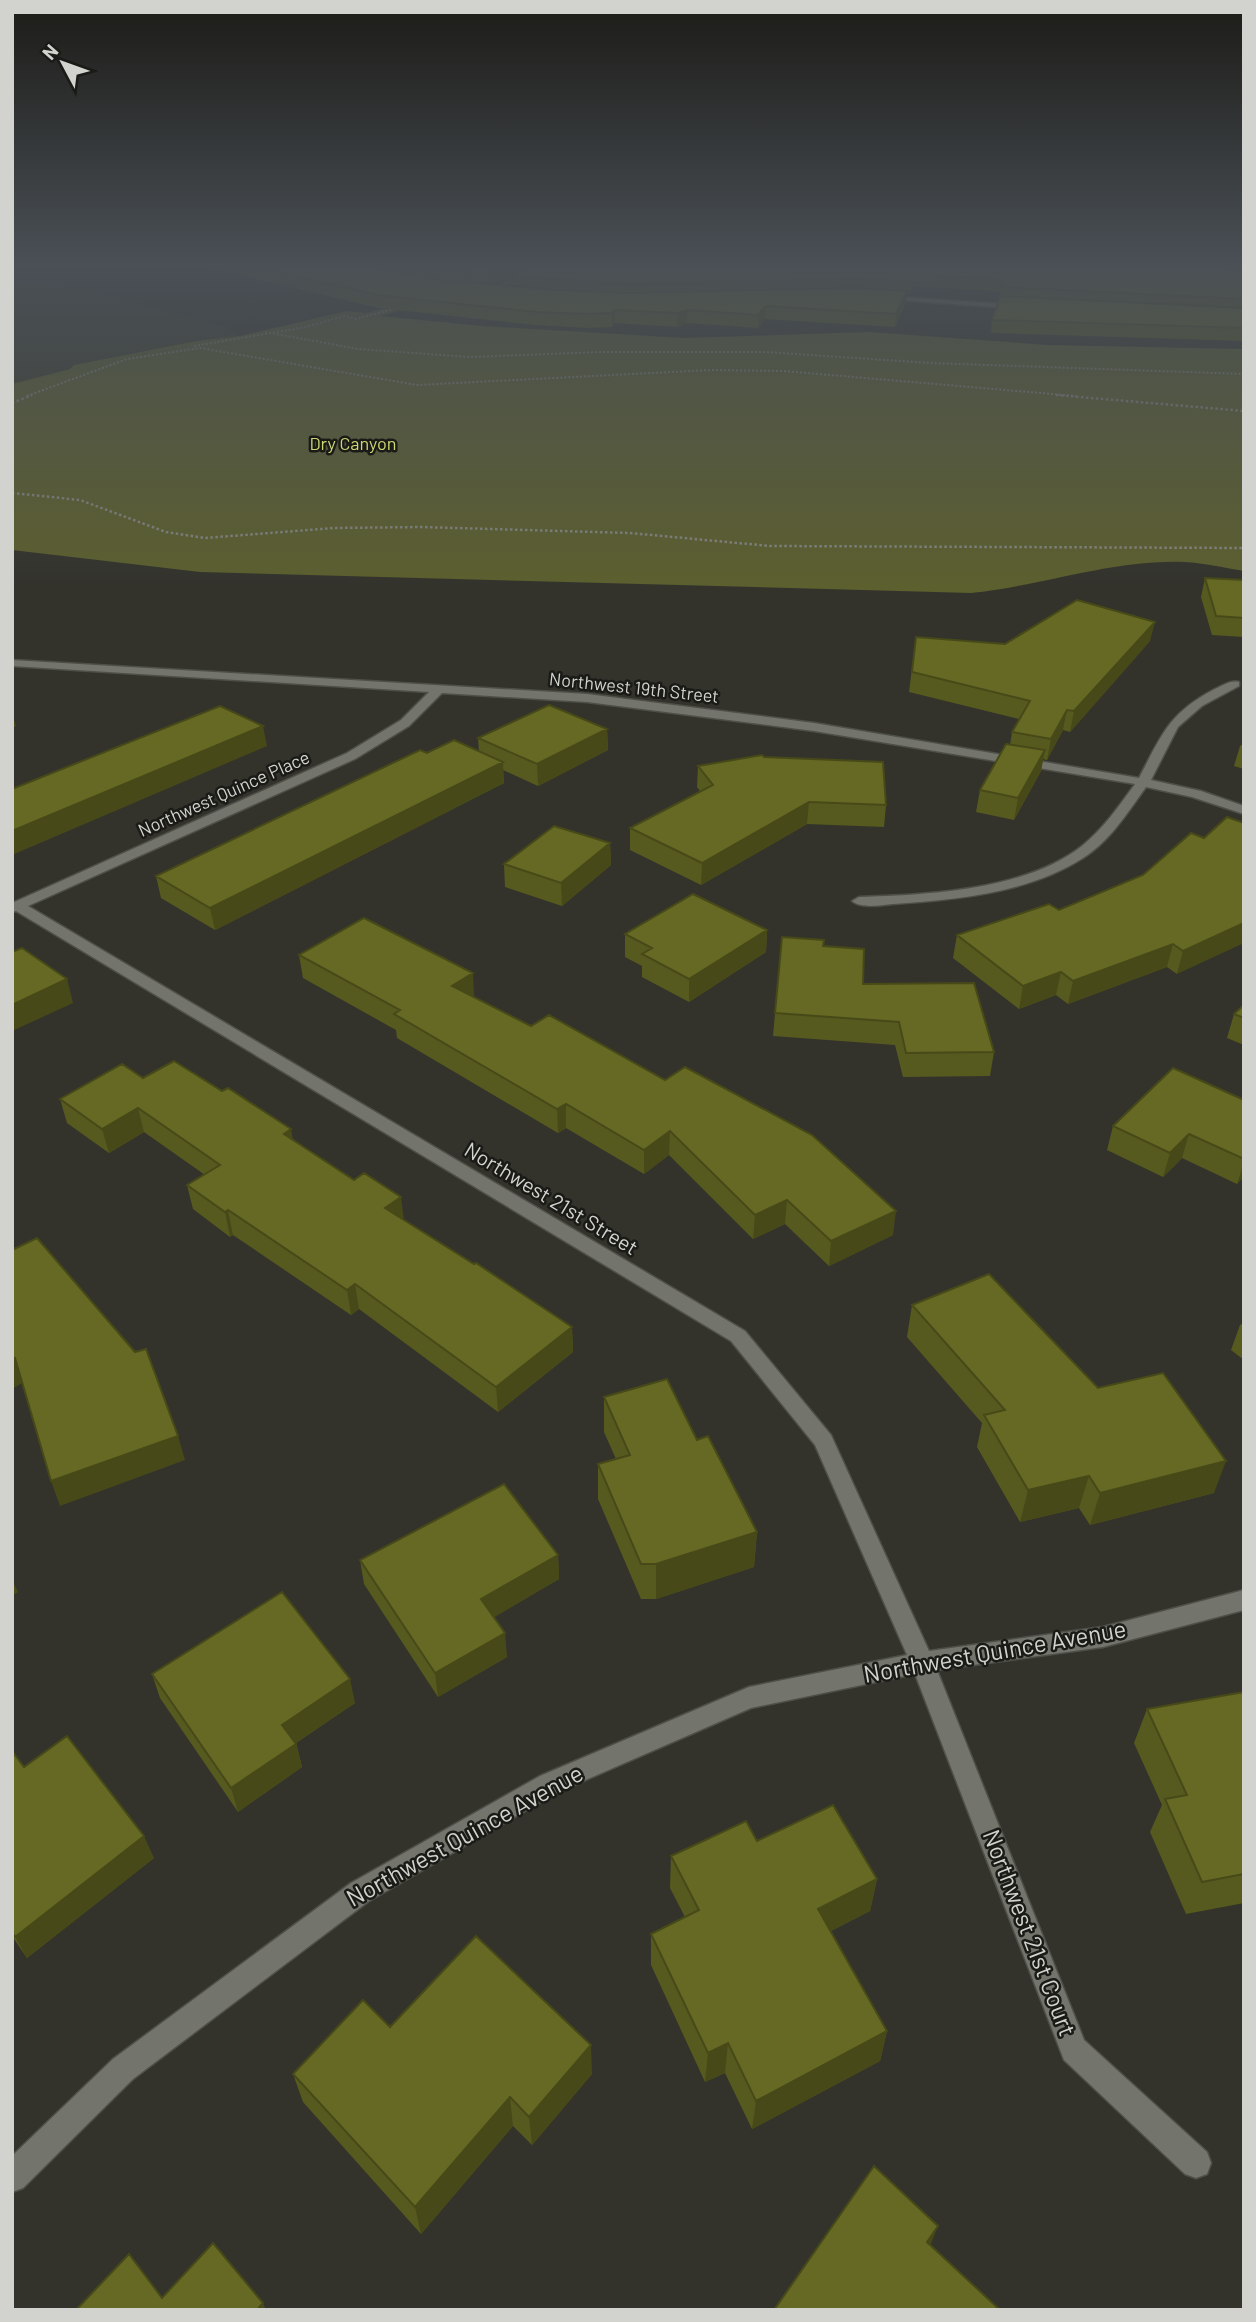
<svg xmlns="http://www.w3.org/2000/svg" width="1256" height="2322" viewBox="0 0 1256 2322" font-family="Barlow,sans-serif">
  <rect width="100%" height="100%" fill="#33332c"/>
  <path fill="#393a2c" d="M12,281L79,289L223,326L240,336L196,341L74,365L70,369L12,384Z"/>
  <path fill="#5c5f2e" d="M443,293L458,294L380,316L482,326L684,338L869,332L1048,345L1244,349V571C1225,568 1204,563 1185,562C1113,559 1042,586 971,593L200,572L12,550V384L70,369L74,365L196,341L240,336L347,311L366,313Z"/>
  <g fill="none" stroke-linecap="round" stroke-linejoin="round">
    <defs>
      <path id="minor" d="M558,262H569L536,272L488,294L483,293L532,270Z
        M882,296L1020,305L1023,307L1020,309L884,299Z
        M12,660L587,694L814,723L1139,778C1161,736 1169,713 1213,690C1222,686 1230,680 1239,682V686L1202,706L1178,727L1151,780L1201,791L1244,806V814L1192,797L1146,787C1128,812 1110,841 1083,858C1029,893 955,900 893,904C881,905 861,909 852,901L859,897C928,895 1026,890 1082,846C1103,829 1119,806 1135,784L814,731L587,702L442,693L409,726L355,759L28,906L745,1331L831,1435L929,1651L1103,1627L1244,1590V1610L1103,1647L937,1670L1084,2040L1207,2152L1211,2163L1207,2174L1196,2178L1185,2174L1064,2060L915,1674L751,1708L558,1792L369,1901L133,2079L23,2188L12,2192V2156L113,2059L351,1883L540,1776L749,1687L907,1655L815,1445L731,1341L16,911L12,912V903L347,753L401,720L429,692L12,666Z"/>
    </defs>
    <use href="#minor" stroke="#4e4f48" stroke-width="3"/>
    <path stroke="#83847e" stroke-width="2" stroke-dasharray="2 2" stroke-linecap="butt" d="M265,332L358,349L469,357L601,352H766L931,363L1244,374
      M194,346L306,327L344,316L356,319L394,309
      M27,396L127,359L200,348L417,385L711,370L783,371L1076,396"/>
    <path stroke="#83847e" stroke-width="2.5" stroke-dasharray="2.5 2.5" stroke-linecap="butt" d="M1056,395L1244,411
      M12,403L32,395
      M12,493L80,500L166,532L205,538L334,528L422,527L630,533L770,546L1244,548"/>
    <use href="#minor" fill="#73746b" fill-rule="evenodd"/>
  </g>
  <path fill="#575a1e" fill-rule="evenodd" d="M186,262H1244V341L991,333L992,320L1001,293L984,290L913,287L910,294H907L906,303L895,327L765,319L758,328L687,323L677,327L615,323L612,327L588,328L536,325L379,308ZM507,278V285L493,284Z
    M1205,578L1244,580V637L1212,635L1201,597Z
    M916,637L1005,644L1150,641L1070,732L1063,730L1047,760L1043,759L1041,771L1014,820L976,812L980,790L1010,745L1012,732L1019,719L909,692Z
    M607,729L608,750L538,786L503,770L504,783L215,930L161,898L156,876L427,753L479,752L478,738Z
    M1244,743V769L1234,766L1240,746Z
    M764,757L886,805L884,827L807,824L701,885L630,850V828L700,791L697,787L698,766Z
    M1227,817L1177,974L1167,967L1068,1004L1056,995L1019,1009L953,958L957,935L1059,910L1143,875L1204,838Z
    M610,843L611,865L562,906L505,887L504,864Z
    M767,930L766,952L689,1002L642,977V966L625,957V934Z
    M782,937L824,946L863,984L994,1052L990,1076L903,1077L895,1045L773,1036Z
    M299,955L473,973V997L893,1235L829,1266L785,1224L753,1239L669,1155L644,1174L566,1128L558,1133L397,1038L396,1030L303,978Z
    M1244,1005V1045L1227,1038L1234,1014Z
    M143,1078L293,1139L404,1220L572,1327L573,1352L498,1412L359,1309L351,1315L233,1235L230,1237L193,1209L187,1185L205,1175L144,1132L109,1153L67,1123L60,1099Z
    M1244,1100V1176L1237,1184L1182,1158L1163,1177L1107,1150L1113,1126Z
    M912,1305L1098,1388L1214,1493L1090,1525L1079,1508L1020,1522L977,1447L982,1423L907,1337Z
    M1244,1323V1360L1231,1350L1240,1325Z
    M604,1397L697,1440L757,1532L754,1567L656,1599H641L598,1499V1464L616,1459L604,1432Z
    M558,1555L559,1579L494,1617L507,1657L438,1697L364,1584L360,1560Z
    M152,1674L355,1703L296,1743L302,1767L238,1812L160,1698Z
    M1244,1692V1903L1186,1914L1150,1832L1162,1805L1134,1743L1147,1709Z
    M12,1751L24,1767L154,1858L27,1958L12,1936Z
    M757,1841L877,1879L870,1911L831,1931L887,2031L880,2061L752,2129L725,2073L705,2082L651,1965V1934L685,1917L670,1888L671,1856Z
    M390,2027L592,2074L532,2145L513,2126L421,2234L303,2102L293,2074Z"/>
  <path fill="#474a18" d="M514,262H555L507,276V278L488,286L487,274Z
    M914,275L913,287L910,294L911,282Z
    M907,291L906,303L895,327L896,314Z
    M766,306L765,319L758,328V315Z
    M615,310V323L612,327V313Z
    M687,310V323L677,327V313Z
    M1155,622L1150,641L1070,732L1074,711Z
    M1067,710L1063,730L1047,760L1051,739Z
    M12,713L16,726L12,728Z
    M263,726L267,746L12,855V831Z
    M607,729L608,750L538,786L537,764Z
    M1045,750L1041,771L1014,820L1018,798Z
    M503,762L504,783L215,930L210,908Z
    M809,802L807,824L701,885L702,863Z
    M610,843L611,865L562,906L561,883Z
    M1244,923V943L1177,974L1183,951Z
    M767,930L766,952L689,1002V979Z
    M1173,944L1167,967L1068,1004L1073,981Z
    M1061,972L1056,995L1019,1009L1023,986Z
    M473,973L474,996L454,1009L452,986Z
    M67,979L73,1003L12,1031V1005Z
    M566,1104V1128L558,1133L557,1109Z
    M138,1108L144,1132L109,1153L102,1129Z
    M291,1129L295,1153L284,1134Z
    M670,1131L669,1155L644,1174V1150Z
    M1189,1134L1182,1158L1163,1177L1170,1153Z
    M1244,1162V1176L1237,1184Z
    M401,1197L404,1221L385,1208Z
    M787,1200L785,1224L753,1239L755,1215Z
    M228,1210L233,1235L230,1237L225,1212Z
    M896,1211L893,1235L829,1266L831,1241Z
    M355,1284L359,1309L351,1315L347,1290Z
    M572,1327L573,1352L498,1412L496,1387Z
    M15,1358L24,1382L12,1389V1359Z
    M178,1436L185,1460L60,1506L51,1481Z
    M1226,1461L1214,1493L1090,1525L1100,1493Z
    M1089,1476L1079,1508L1020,1522L1028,1490Z
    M757,1532L754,1567L656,1599V1564Z
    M558,1555L559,1579L484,1623L481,1599Z
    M12,1580L18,1592L12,1596Z
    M505,1633L507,1657L438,1697L435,1673Z
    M350,1679L355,1703L288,1748L282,1725Z
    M296,1744L302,1767L238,1812L231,1788Z
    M144,1836L154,1858L27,1958L15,1937Z
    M877,1879L870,1911L813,1940L818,1909Z
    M887,2031L880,2061L752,2129L756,2101Z
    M728,2043L725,2073L705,2082L708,2053Z
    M591,2045L592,2074L532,2145L529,2117Z
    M510,2097L513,2126L421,2234L415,2207Z
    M938,2226L928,2251L927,2242Z
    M263,2303L266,2310H257Z"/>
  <path fill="#656923" stroke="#474a18" stroke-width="2" d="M235,262H362L417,277L557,290L628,293L858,288L907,291L896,314L766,306L758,315L687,310L677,313L615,310L612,313L588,314L536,312L378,295Z
    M394,262H514L487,274L418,268Z
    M543,262H1194L1244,270V299L1002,287L1004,281L986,278L914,275L911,282L858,279L628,284L507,276Z
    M1000,296L1244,308V328L992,320Z
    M1205,578L1244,580V618L1216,616Z
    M1077,600L1155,622L1074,711L1067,710L1051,739L1012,732L1030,701L912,672L916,637L1005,644Z
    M549,705L607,729L537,764L478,738Z
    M220,706L263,726L12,831V789Z
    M454,740L503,762L210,908L156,876L420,750L427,753Z
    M1006,744L1045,750L1018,798L980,790Z
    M762,755L764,757L883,762L886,805L809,802L702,863L630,828L713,785L698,766Z
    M1227,817L1244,823V923L1183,951L1173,944L1073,981L1061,972L1023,986L957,935L1049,904L1059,910L1143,875L1191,833L1204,838Z
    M554,826L610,843L561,883L504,864Z
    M693,894L767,930L689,979L642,954L652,948L625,934Z
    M364,918L473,973L452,986L531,1026L549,1015L665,1080L685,1067L812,1135L896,1211L831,1241L787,1200L755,1215L670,1131L644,1150L566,1104L557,1109L394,1014L400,1010L299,955Z
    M782,937L824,940L823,946L864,949L863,984L974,983L994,1052L906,1053L899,1022L775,1013Z
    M22,948L67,979L12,1005V952Z
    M1244,1005V1018L1234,1014Z
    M174,1061L222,1091L228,1088L291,1129L284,1134L354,1180L364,1173L401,1197L385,1208L474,1264L476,1263L572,1327L496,1387L355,1284L347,1290L228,1210L225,1212L187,1185L220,1165L138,1108L102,1129L60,1099L122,1064L143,1078Z
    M1173,1068L1244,1100V1159L1189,1134L1170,1153L1113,1126Z
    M37,1238L135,1352L146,1349L178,1436L51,1481L15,1358L12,1359V1250Z
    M989,1274L1098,1388L1163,1373L1226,1461L1100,1493L1089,1476L1028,1490L984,1415L1005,1410L912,1305Z
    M667,1379L697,1440L708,1436L757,1532L656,1564H641L598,1464L630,1455L604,1397Z
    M504,1484L558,1555L481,1599L505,1633L435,1673L360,1560Z
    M282,1592L350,1679L282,1725L296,1744L231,1788L152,1674Z
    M1244,1692V1874L1202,1882L1165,1799L1187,1795L1147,1709Z
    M67,1736L144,1836L15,1937L12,1932V1751L24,1767Z
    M833,1805L877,1879L818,1909L887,2031L756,2101L728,2043L708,2053L651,1934L699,1910L671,1856L746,1821L757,1841Z
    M476,1936L591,2045L529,2117L510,2097L415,2207L293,2074L363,2000L390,2027Z
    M874,2166L938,2226L927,2242L1000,2310H774Z
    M213,2243L263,2303L257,2310H76L129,2254L162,2298Z"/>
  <linearGradient id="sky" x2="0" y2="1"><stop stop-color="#1c1c18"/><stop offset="0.45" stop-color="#4a5056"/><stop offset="1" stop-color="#4a5056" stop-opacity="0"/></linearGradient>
  <rect width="1256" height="587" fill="url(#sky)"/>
  <g text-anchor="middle" stroke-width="5" stroke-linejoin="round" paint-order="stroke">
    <g font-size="18" fill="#cfd674" stroke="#1a1b17">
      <text x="353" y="450">Dry Canyon</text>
    </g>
    <g font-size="18" fill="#d2d3ce" stroke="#1a1b17">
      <text transform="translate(634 688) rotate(6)" y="6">Northwest 19th Street</text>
      <text transform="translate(224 794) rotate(-24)" y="6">Northwest Quince Place</text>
    </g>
    <g font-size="21" fill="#d2d3ce" stroke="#1a1b17">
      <text transform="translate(551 1199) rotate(31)" y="7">Northwest 21st Street</text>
    </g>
    <g font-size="24" fill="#d2d3ce" stroke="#1a1b17">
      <text transform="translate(995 1652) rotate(-10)" y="8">Northwest Quince Avenue</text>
      <text transform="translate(465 1836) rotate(-29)" y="8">Northwest Quince Avenue</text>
      <text transform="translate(1029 1933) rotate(69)" y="8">Northwest 21st Court</text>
    </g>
  </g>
  <rect width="1256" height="2322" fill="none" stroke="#d2d3ce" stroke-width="28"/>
  <g transform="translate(63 63) rotate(311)" stroke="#1a1b17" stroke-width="5" paint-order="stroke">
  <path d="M0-5L12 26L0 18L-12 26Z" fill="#d2d3ce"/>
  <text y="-10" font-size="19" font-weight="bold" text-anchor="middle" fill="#d2d3ce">N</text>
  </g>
</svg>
